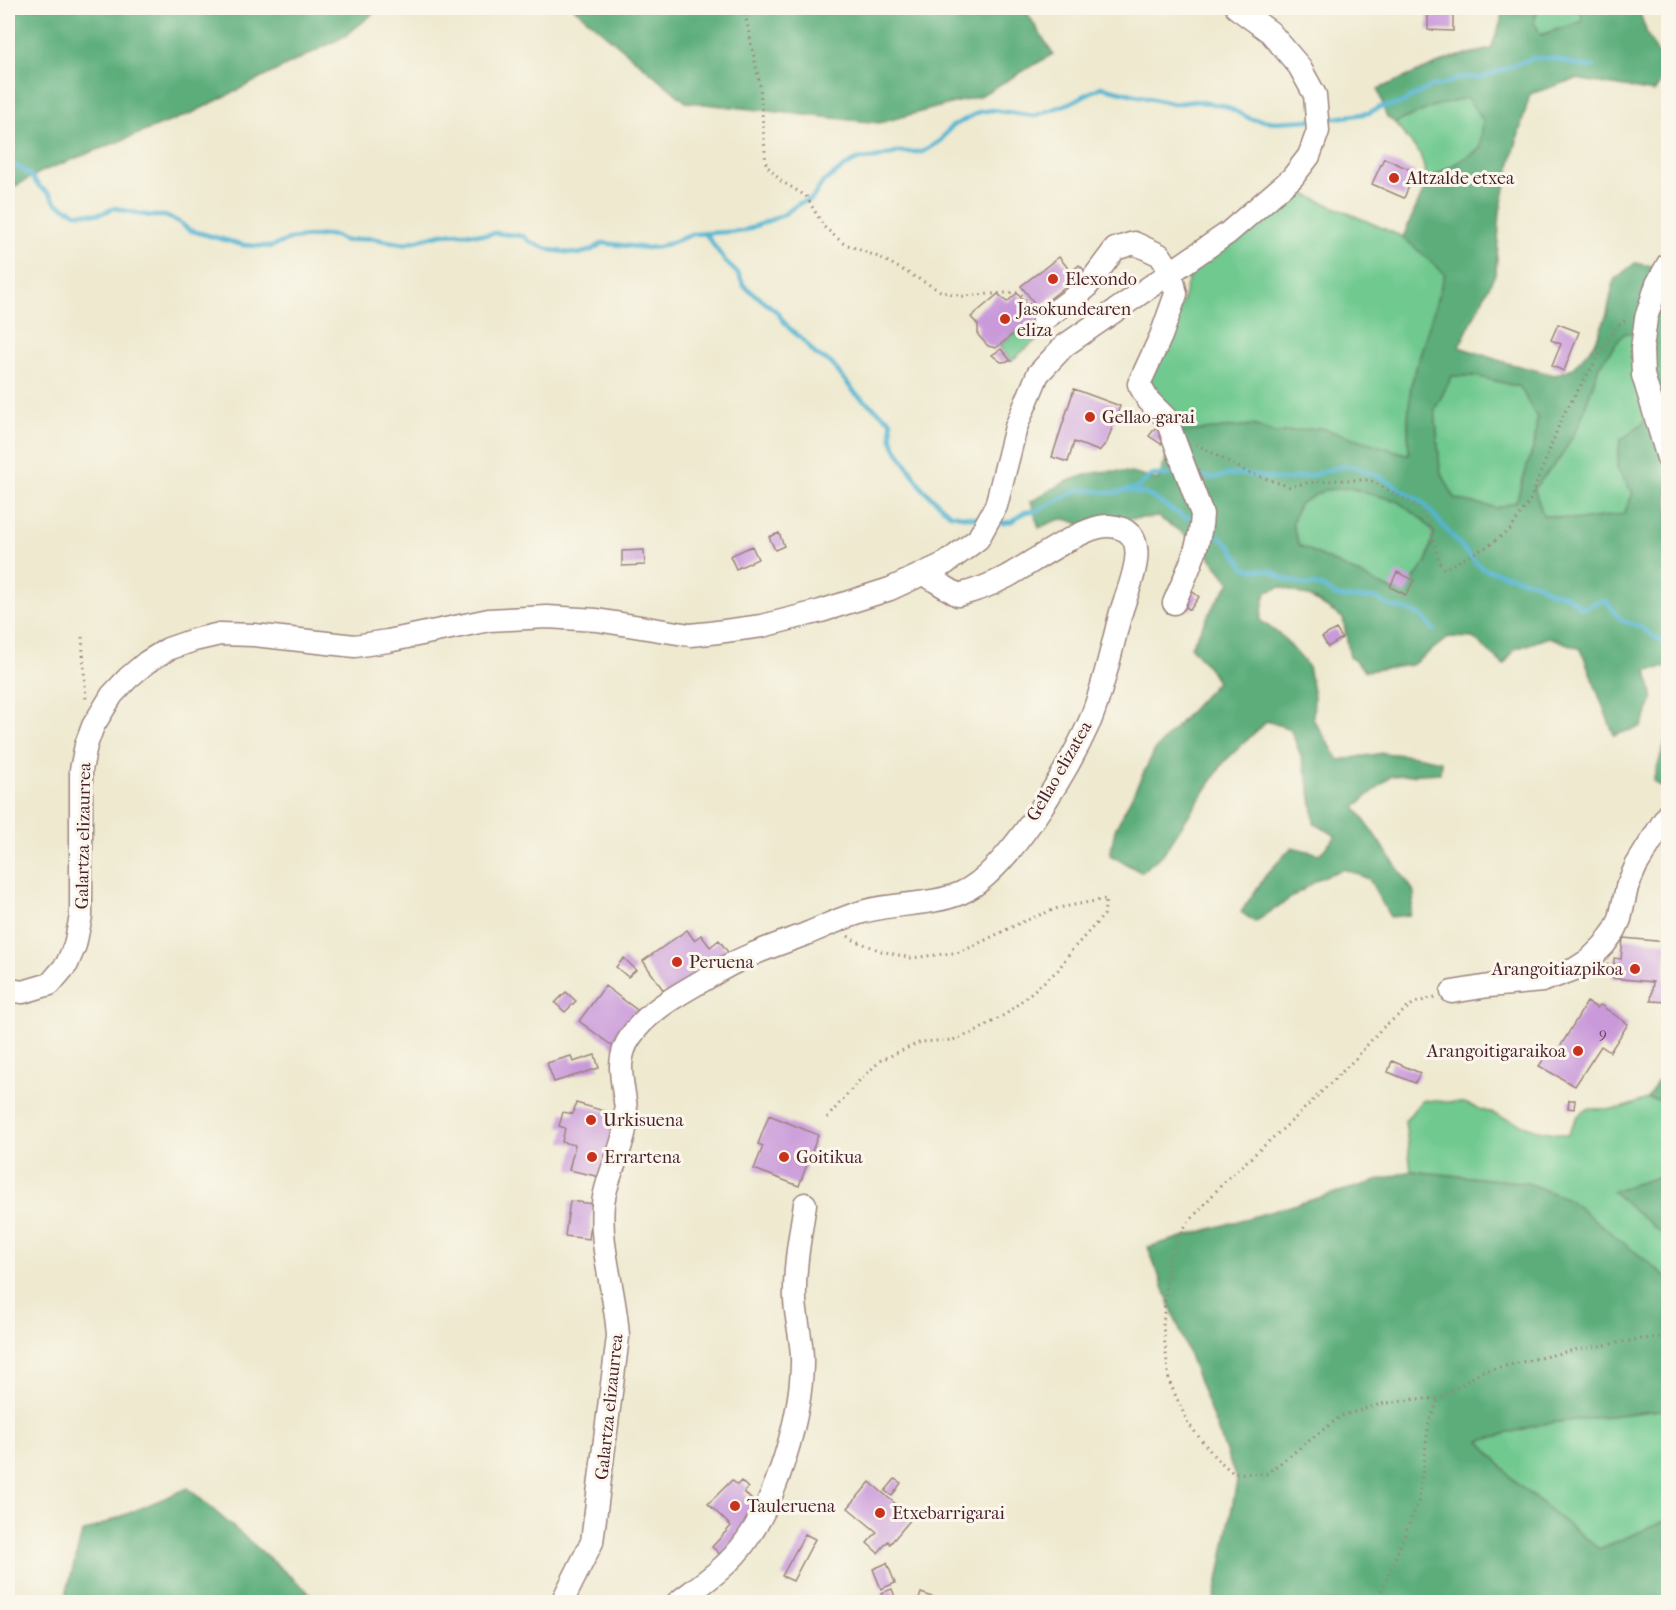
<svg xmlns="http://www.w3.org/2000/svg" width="1676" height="1610" viewBox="0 0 1676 1610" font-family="'IM FELL French Canon',serif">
  <rect width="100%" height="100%" fill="#fbf7ec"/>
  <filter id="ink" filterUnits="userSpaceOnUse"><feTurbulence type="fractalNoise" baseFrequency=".0167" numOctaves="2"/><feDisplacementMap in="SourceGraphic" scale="12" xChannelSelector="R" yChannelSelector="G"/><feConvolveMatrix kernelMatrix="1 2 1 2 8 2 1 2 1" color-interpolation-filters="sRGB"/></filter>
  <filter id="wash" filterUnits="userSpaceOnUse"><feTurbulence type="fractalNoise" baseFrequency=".008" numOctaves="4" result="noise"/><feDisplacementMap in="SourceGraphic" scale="24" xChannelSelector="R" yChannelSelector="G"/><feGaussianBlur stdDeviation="1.35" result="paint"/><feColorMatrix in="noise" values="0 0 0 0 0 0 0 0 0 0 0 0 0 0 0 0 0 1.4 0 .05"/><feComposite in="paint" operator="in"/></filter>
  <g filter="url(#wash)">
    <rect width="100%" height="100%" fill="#eee9cf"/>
    <path fill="#70c98f" stroke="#5d745d" stroke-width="1.5" d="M1538,8H1579L1584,21L1540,35L1534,22Z
      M1467,97L1483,120L1480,149L1428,180L1420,154L1395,123L1434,106Z
      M1293,189L1403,237L1445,273L1411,385L1408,420L1409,455L1321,428L1275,433L1253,425L1176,433L1142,395L1182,304L1191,270Z
      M1022,327L1026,332L1032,327L1040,337L1011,361L999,346Z
      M1624,333L1640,334L1649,406L1643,423L1620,441L1617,468L1633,493L1624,514L1580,520L1543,515L1534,488L1560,458L1579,425L1599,366Z
      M1452,376H1476L1520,387L1537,418L1535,442L1516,502L1497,508L1455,499L1440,470L1435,409Z
      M1350,488L1397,501L1423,520L1434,533L1427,561L1405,592L1393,591L1299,545L1292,524L1299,504L1324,490Z
      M1647,1099L1668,1101V1174L1613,1191L1668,1239V1278L1567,1199L1527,1183L1411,1171L1405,1121L1422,1100L1464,1103L1537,1130L1568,1135C1583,1099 1588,1112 1620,1108C1629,1106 1638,1102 1647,1099Z
      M1668,1409V1520L1599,1549L1517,1484L1479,1440L1541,1424Z"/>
    <path fill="#5cad7a" stroke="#536652" stroke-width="1.5" fill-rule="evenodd" d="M8,8H380L345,36L192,113L43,171L8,190Z
      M574,8H1024L1053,54L980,96L879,123L686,102Z
      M1501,8H1538L1534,22L1541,35L1583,21L1579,8H1638L1648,36L1668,71L1654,92L1576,79L1530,94L1511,162L1500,211L1496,272L1459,347L1507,363L1555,375L1573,368L1595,343L1607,314L1614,280L1635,263L1668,269V667L1647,670L1653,700L1641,727L1614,735L1581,649L1549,637L1515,649L1504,665L1473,638L1449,637L1412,665L1366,671L1350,657L1343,618L1310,597L1281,587L1266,592L1260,620L1283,637L1308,666L1314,696L1313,719L1339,760L1383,753L1416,756L1441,761L1440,773L1391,776L1355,807L1415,893L1410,915L1390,917L1369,879L1344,869L1322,877L1255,922L1241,912L1266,875L1292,847L1320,854L1336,836L1314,823C1311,785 1305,763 1290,729L1267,721L1224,762L1163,854L1141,872L1110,855L1115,830L1155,750L1217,682L1208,667L1191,647L1214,605L1230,583L1199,543L1158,517L1112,520L1084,528C1066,514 1058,519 1039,528L1031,502C1057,485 1084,470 1117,471C1130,472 1145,477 1158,480L1176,433L1253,425L1275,433L1321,428L1409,455L1408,420L1411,385L1445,274L1403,237L1428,180L1480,149L1483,120L1467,98L1434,106L1395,123L1386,116L1378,89L1451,58L1491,49L1501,21ZM1624,333L1640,334L1649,406L1643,423L1620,441L1617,468L1633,493L1624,514L1580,520L1543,515L1534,488L1560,458L1579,425L1599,366ZM1452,376H1476L1520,387L1537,418L1535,442L1516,502L1497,508L1455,499L1440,470L1435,409ZM1350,488L1397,501L1423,520L1434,533L1427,561L1405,591H1393L1299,545L1292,524L1299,504L1324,490Z
      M1668,734V791L1653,781Z
      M1668,1076V1101L1647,1099L1657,1082Z
      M1411,1171L1527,1183L1568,1199L1668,1278V1409L1541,1424L1480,1441L1517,1484L1599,1549L1668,1520V1602H1214L1237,1481L1148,1247Z
      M1668,1174V1239L1612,1191Z
      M188,1488L320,1602H64L82,1533Z"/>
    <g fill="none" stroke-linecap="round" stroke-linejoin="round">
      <path stroke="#54b5d2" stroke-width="4.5" d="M1323,120L1369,113L1378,108L1399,104L1432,86L1442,85L1463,77L1481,78L1532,58H1551L1582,66L1594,67
        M8,161L29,174L40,187L50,194L56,203L76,213L100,214L115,208L150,216H165L179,222L189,230L243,245L271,247L291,239L327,235L335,236L345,241L370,238L403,244L442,234L465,233L486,235L495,233L523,236L532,243L551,250L578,254L590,251L603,243L646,248L659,247L694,234L743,231L783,215L800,203L812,199L823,182L849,164L859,159L876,158L898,152H922L940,141L951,127L979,112L992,110L1034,116L1070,103L1101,87L1174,104L1195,101L1225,106L1251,119L1275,122L1311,120
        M705,233L725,261L739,275L744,286L776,311L788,327L803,340L815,354L831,363L856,394L891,421L892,439L895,447L923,489L950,514L982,519
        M1196,476L1214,478L1226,475L1243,474L1283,480L1313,475L1338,467L1353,466L1382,478L1422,502L1476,563L1484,569L1538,584L1550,592L1566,595L1582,608C1592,607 1596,599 1606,601L1621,620L1640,627L1668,646
        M1130,491L1148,495L1182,516L1195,520
        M998,522L1004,523L1012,521L1025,512L1036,511L1081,489L1114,493L1137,488L1152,475H1179
        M1209,527L1231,547L1245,568L1272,571L1282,578L1303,584L1321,586L1334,595L1345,598H1376L1389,606L1405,609L1422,616L1434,630"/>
    </g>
    <g id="blocks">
      <path fill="#c999da" d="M1428,8H1453V31L1428,30Z
        M1384,158L1415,172L1404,198L1372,184Z
        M1059,257L1071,272L1079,265L1085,271L1038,308L1021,286Z
        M1017,293L1039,321L1026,332L1022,327L996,348L988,346L978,335V325L971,317L998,294L1007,302Z
        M1558,324L1579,332L1564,371L1552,366L1561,344L1551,340Z
        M1001,349L1011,361L1001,362L992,355Z
        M1074,389L1120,406L1107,442L1099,451L1074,442L1068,462L1052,457Z
        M1156,427L1167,435L1161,444L1149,436Z
        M779,533L784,546L775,550L769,537Z
        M752,546L758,559L736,569L730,556Z
        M644,550L645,565L622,566V551Z
        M1397,572L1414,580L1406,595L1390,587Z
        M1189,589L1199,597L1190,610L1180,602Z
        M1336,629L1342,638L1328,647L1322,637Z
        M687,930L694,940L701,935L710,947L719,940L728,952L668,997L643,961Z
        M1623,938L1667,942L1664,979H1668V1002L1651,1001L1653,982L1612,978L1613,974H1606L1607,964L1614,965V958L1621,959Z
        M624,958L636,970L628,977L616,967Z
        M605,986L641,1013L615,1048L579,1021Z
        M566,992L576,1001L565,1012L555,1003Z
        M1587,1002L1597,1008L1600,1005L1628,1024L1610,1052L1601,1046L1575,1086L1539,1066L1548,1053L1554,1057Z
        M595,1055L599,1068L554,1082L547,1063L571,1056L573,1062Z
        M1392,1061L1420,1073L1415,1083L1388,1072Z
        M1569,1100H1575L1574,1109L1568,1108Z
        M576,1103L622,1116L605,1178L569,1170L575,1145L562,1142L565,1128L559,1126L563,1112L573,1114Z
        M769,1115L818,1135L799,1186L754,1169L763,1146L758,1144Z
        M570,1201L593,1204L589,1239L565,1236Z
        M895,1479L901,1483L892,1496L885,1491Z
        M732,1480L737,1485L741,1481L748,1488L744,1492L761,1509L738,1533L740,1535L722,1556L712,1547L731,1526L708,1504Z
        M870,1482L912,1518L890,1544L888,1541L878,1553L867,1543L877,1532L848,1508Z
        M805,1534L815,1539L793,1581L782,1576Z
        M887,1563L895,1583L881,1589L873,1569Z
        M892,1589L895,1597L884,1601L881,1593Z
        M921,1593L947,1602H918Z"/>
    </g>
  </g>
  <g filter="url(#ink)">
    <use href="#blocks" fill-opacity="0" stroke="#9c847d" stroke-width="1.5"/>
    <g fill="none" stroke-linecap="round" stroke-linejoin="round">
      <defs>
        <path id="minor" d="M1668,264L1657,284L1646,318L1642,349L1643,375L1668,458
          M1043,320L1085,289L1115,249L1134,243L1160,255L1171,272L1176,294L1161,336L1139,384L1148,400L1166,418L1202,514C1201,545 1186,575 1174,603
          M8,990L23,992L50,984L67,964L75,945L81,916V770L86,745L93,726L112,695L128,678L147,662L168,649L194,640L220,634L254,635L355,646L388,641L489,620L547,617L597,620L690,635L710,633L762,626L821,611L890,589L946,563L978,539L996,506L1016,427L1038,374L1064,346L1228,233L1292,178L1309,156L1318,131L1315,95L1299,66L1270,32L1237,8
          M1452,992L1489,986L1542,981L1575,969L1589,960L1604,945L1615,930L1620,919L1627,887L1636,866L1668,814
          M562,1602L592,1542L618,1337C616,1293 599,1248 603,1204C606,1176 623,1151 626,1123C629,1093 610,1066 631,1036C650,1008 684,992 712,975C742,956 774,946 806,934C826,926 845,916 866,911C896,903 933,905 961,893C1008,872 1069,768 1090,721C1104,687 1111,650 1120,616C1127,588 1159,530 1109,526C1085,524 1029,565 1006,577C991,585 975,591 958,595L924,574
          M678,1602C702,1584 729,1566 746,1541C777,1498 801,1417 802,1364C803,1343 796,1321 795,1300C794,1268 800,1236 805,1204"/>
      </defs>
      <use href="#minor" stroke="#9c847d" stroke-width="25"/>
      <path stroke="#9c847d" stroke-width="3" stroke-dasharray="1.5 4.5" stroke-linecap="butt" d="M744,8L760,86L766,165L781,181L806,196L824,227L843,243L883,259L942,292L963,296L1019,292L1031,306
        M8,210L10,216L13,239L8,244
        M1196,444L1247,472L1290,487L1306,483L1339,480H1370L1417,506L1430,525L1439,562L1444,569L1488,546L1511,529L1530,500L1563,415L1616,327L1627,319
        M82,637L86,700
        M1435,997L1414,1003L1381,1029L1356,1058L1296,1117L1226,1180L1186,1225L1168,1260L1163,1326L1169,1381L1188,1423L1214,1456L1233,1473L1266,1474L1341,1416L1381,1404L1417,1399H1439L1483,1371L1574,1350L1641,1339L1668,1337
        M827,1118L856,1084L881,1060L921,1042L953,1040L977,1031L1006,1014L1058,970L1071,951L1104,915L1106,899L1058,908L1022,922L961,952L911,958L881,951L854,940L848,936
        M1377,1602L1419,1500L1429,1421L1439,1399"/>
      <use href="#minor" stroke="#fff" stroke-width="22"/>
    </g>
  </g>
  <g fill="#c8321e" stroke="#fbf7ec" stroke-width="2">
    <circle cx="1394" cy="178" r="6"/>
    <circle cx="1053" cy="279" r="6"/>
    <circle cx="1005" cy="319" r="6"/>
    <circle cx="1090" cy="417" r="6"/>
    <circle cx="677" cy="962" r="6"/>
    <circle cx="1635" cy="969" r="6"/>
    <circle cx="1578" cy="1051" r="6"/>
    <circle cx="591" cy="1120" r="6"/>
    <circle cx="592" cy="1157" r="6"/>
    <circle cx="784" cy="1157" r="6"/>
    <circle cx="735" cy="1506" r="6"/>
    <circle cx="880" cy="1513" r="6"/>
  </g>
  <g text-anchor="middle" stroke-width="6" stroke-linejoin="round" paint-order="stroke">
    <g font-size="15" fill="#6a3e57">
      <text x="1603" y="1038">9</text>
    </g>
    <g font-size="18" fill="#4a1f2b" stroke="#fbf7ec" text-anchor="start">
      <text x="1406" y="184">Altzalde etxea</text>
      <text x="1065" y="285">Elexondo</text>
      <text x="1017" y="315">Jasokundearen<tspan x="1017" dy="21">eliza</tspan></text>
      <text x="1102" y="423">Gellao-garai</text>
      <text x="689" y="968">Peruena</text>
      <text x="1623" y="975" text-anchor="end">Arangoitiazpikoa</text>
      <text x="1566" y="1057" text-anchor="end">Arangoitigaraikoa</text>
      <text x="603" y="1126">Urkisuena</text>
      <text x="604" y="1163">Errartena</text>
      <text x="796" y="1163">Goitikua</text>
      <text x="747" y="1512">Tauleruena</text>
      <text x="892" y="1519">Etxebarrigarai</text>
    </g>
    <g font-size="18" fill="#4a1f2b" stroke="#fbf7ec">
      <text transform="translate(1059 771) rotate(-60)" y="6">Gellao elizatea</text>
      <text transform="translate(83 836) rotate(-89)" y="6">Galartza elizaurrea</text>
      <text transform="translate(609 1407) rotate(-84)" y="6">Galartza elizaurrea</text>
    </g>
  </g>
  <rect width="1676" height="1610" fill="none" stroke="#fbf7ec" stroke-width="30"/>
</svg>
